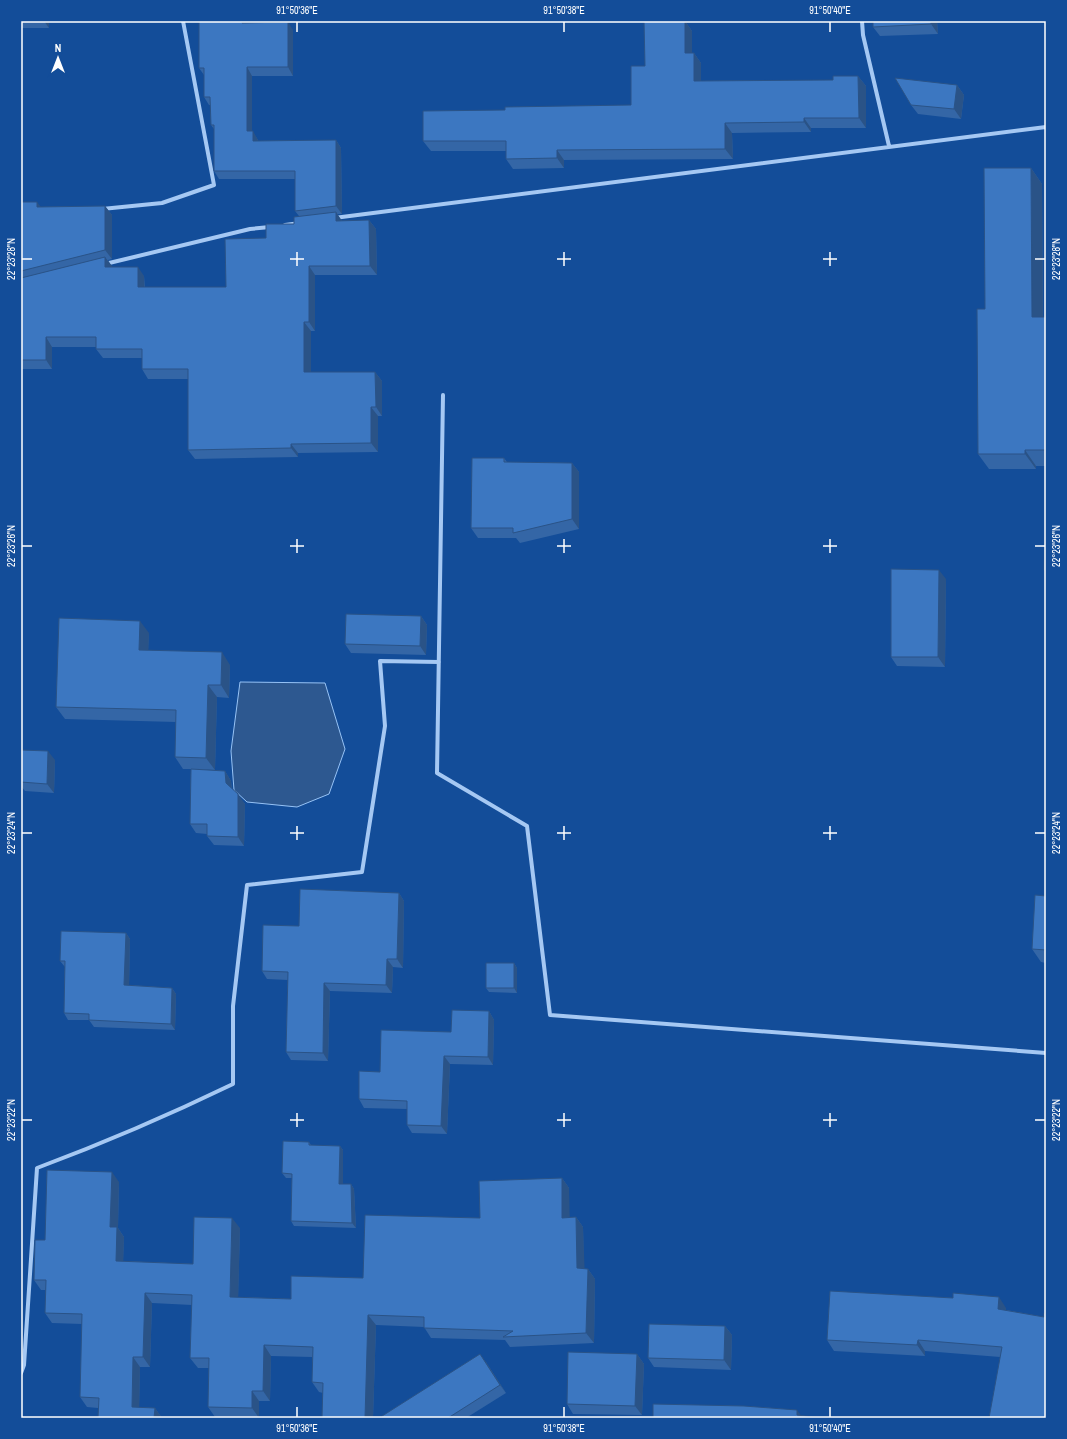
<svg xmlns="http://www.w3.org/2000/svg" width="1067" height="1439" viewBox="0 0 1067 1439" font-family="'Archivo Narrow',sans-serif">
  <rect width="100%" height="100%" fill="#134d99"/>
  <path fill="#2d5890" stroke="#97c3f6" d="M240,682L325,683L345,749L329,794L297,807L247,802L234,790L231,751Z"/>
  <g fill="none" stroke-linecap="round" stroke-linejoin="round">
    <path stroke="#a5c8f3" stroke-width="4" d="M862,21L863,35L889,146
      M102,209L162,203L214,185L183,21
      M334,218L1046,127
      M285,225L300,223
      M105,264L250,229L270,227
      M443,395L437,773L527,826L550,1015L1046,1053
      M21,1373L24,1365L37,1168C104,1143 169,1115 233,1084V1006L247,885L362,872L385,726L380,661L439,662"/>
  </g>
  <path fill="#3466a6" d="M21,21H49V28H21Z
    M199,21H247V23L293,30V76H252V131L258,140V141L336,140L341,148L342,214H337L342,221L369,220L376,229L377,275H315V331H311V372H375L382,381V416H378V452L298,453V457L195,459L188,450V379H148L142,369V358H103L96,349V347H52V369H21V202L41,207L105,206L112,215V259L108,260L112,267L144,276L145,287H226L266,238L294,224L299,216L295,211V179H219L214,171V129L211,125L210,105H209L204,97V75L199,68Z
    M685,21L692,31V53H694L701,63V81L833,80L858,76L866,86V128H811V132L732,133L733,159L564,160V168L513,169L506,159V151H431L423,141L505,110L631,105L645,66Z
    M873,21H937L938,34L880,36L873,27Z
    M957,85L964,95L961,119L918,114L911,105Z
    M1031,168L1042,184L1043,317H1046V466H1036V469H989L978,454L985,309Z
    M504,458L507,462L572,463L579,472V529L520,543L516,538H478L471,528Z
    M946,579L945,667L897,666L891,657Z
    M421,616L427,625L426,655L351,653L345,644Z
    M149,633L148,650L230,665L229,698L217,697L215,770L193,769L225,771L231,781L232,789L245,804L244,846L214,845L207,836V834L196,833L190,824L191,769H183L175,757L176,722L65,719L56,707Z
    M21,750L55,760L54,793L25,791L21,786Z
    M399,893L404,901L403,968L393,967L392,993L330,991L328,1061L291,1060L286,1052L288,980L267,979L262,971L299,926Z
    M1046,896V963L1041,962L1032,949Z
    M126,933L130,939L129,985L172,988L176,994L175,1030L94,1027L89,1020H68L64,1013L65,967L60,961Z
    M514,963L517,968V993L489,992L486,988Z
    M489,1011L494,1020L493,1065L450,1064L447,1134L412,1133L407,1125V1109L364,1108L359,1099L380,1072Z
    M309,1142L311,1145L340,1146L343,1150V1184H351L354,1189L356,1228L294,1226L291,1221L292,1178H286L282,1173Z
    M562,1178L569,1188V1217H576L583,1227L584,1269H588L595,1279L594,1343L510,1347L505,1340L431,1338L424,1327L376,1325L373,1418H322L323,1393L319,1392L312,1382V1357L271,1356L270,1401H259V1418L215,1417L208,1407L209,1368H198L190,1358L192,1305L152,1303L150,1367H140L139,1408H155L162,1418L98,1408L87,1407L80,1397L82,1324L52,1323L45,1313L46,1290H41L34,1280L45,1240L119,1182L118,1228L124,1237L123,1261L193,1264L240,1228L238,1297L291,1299L363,1278L480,1218Z
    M1006,1308V1310L1044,1317L1046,1418L1000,1357L925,1351V1356L834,1351L827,1340Z
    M725,1326L732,1335L731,1370L654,1367L648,1358Z
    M637,1354L644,1364L642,1415L573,1414L567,1404Z
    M486,1362L506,1393L466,1418H379Z"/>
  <path fill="#2a5387" d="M44,21H49V28Z
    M242,21H247L248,31L242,23Z
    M685,21L692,31V63L685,53Z
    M931,21H937L938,34L931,24Z
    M288,22L293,30V76L288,67Z
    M694,53L701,63V91L694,81Z
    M247,67L252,76V140L247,131Z
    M858,76L866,86V128L859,118Z
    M957,85L964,95L961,119L954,109Z
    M804,118L811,128V132L804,122Z
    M725,123L732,133L733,159L725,149Z
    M253,131L258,140V149L253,141Z
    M336,140L341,148L342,214L336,206Z
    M557,150L564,160V168L557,158Z
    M1031,168L1042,184L1043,333L1032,317Z
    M37,202L44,211L37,207Z
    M105,206L112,215V259L105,250Z
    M336,212L342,221H336Z
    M369,220L376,229L377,275L370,266Z
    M105,257L112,266V276L105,267Z
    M309,266L315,275V331L309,322Z
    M138,267L144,276L145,296L138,287Z
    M304,322L311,331V382L304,372Z
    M46,337L52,347V369L46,360Z
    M375,372L382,381V416L376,407Z
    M371,407L378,416V452L371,443Z
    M291,444L298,453V457L291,448Z
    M1025,450L1036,466V469L1025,454Z
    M572,463L579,472V529L572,519Z
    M939,570L946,579L945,667L938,657Z
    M421,616L427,625L426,655L420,646Z
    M140,621L149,633L148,662L139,650Z
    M222,652L230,665L229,698L221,685Z
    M208,685L217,697L215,770L206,758Z
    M48,751L55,760L54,793L47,784Z
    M225,771L231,781L232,793L226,783Z
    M238,794L245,804L244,846L238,837Z
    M399,893L404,901L403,968L397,959Z
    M126,933L130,939L129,991L124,985Z
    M387,959L393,967L392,993L386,985Z
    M514,963L517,968V993L514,988Z
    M324,983L330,991L328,1061L323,1053Z
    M172,988L176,994L175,1030L171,1024Z
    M489,1011L494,1020L493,1065L488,1057Z
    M444,1056L450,1064L447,1134L441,1126Z
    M340,1146L343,1150V1189L339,1184Z
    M112,1172L119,1182L118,1228L124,1237L123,1271L116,1261L110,1227Z
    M562,1178L569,1188L570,1228L562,1218Z
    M351,1184L354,1189L356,1228L352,1223Z
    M576,1217L583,1227L585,1279L577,1268Z
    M232,1218L240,1228L238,1307L230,1297Z
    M588,1269L595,1279L594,1343L586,1333Z
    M145,1293L152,1303L150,1367L143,1357Z
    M999,1297L1006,1308L1005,1320L998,1309Z
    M368,1315L376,1325L373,1418H365Z
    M725,1326L732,1335L731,1370L724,1360Z
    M918,1340L925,1351V1356L917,1345Z
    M264,1345L271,1356L270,1401L263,1391Z
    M480,1354L486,1362L506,1393L500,1385Z
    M637,1354L644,1364L642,1415L635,1406Z
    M133,1357L140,1367L139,1418L132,1407Z
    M252,1391L259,1401V1418L252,1408Z
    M155,1408L162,1418H154Z
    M797,1410L803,1418L797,1415Z"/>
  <path fill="#3c77c1" stroke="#2a5387" d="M199,21H242V23L288,22V67H247V131H253V141L336,140V206L295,211V171H214V125H211L210,97H204V68H199Z
    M644,21H685V53H694V81L833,80V76H858L859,118H804V122L725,123V149L557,150V158L506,159V141H423V111L505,110V107L631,105V66H645Z
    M873,21H931V24L873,27Z
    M895,78L957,85L954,109L911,105Z
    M984,168H1031L1032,317H1046V450H1025V454H978L977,309H985Z
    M21,202H37V207L105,206V250L21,271Z
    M336,212V221L369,220L370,266H309V322H304V372H375L376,407H371V443L291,444V448L188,450V369H142V349H96V337H46V360H21V278L105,257V267H138V287H226L225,239L266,238V224H294V217Z
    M472,458H504V462L572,463V519L513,533V528H471Z
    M1045,537H1046V571L1044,570Z
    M891,569L939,570L938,657H891Z
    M346,614L421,616L420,646L345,644Z
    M59,618L140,621L139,650L222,652L221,685H208L206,758L175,757L176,710L56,707Z
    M21,750L48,751L47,784L21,782Z
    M191,769L225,771L226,783L238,794V837L207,836V824H190Z
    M300,889L399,893L397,959H387L386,985L324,983L323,1053L286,1052L288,972L262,971L263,925L299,926Z
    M1035,895L1046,896V950L1032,949Z
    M61,931L126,933L124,985L172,988L171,1024L89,1020V1014L64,1013L65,961H60Z
    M486,963H514V988H486Z
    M452,1010L489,1011L488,1057L444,1056L441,1126L407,1125V1101L359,1099V1071L380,1072L381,1030L451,1032Z
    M283,1141L309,1142V1145L340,1146L339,1184H351L352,1223L291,1221L292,1174L282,1173Z
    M47,1170L112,1172L110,1227H117L116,1261L193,1264L194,1217L232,1218L230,1297L291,1299V1276L363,1278L365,1215L480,1218L479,1181L562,1178V1218L576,1217L577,1268L588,1269L586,1333L503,1337L513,1331L424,1328V1317L368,1315L365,1418H322L323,1383L312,1382L313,1347L264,1345L263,1391H252V1408L208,1407L209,1358H190L192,1295L145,1293L143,1357H133L132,1407L155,1408L154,1418H156H98L99,1398L80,1397L82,1314L45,1313L46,1280H34L35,1240H45Z
    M830,1291L953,1298V1293L999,1297L998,1309L1044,1317V1313L1046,1314V1418H989L1002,1347L918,1340L917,1345L827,1340Z
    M649,1324L725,1326L724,1360L648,1358Z
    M568,1352L637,1354L635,1406L567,1404Z
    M480,1354L500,1385L448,1418H379Z
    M653,1404L744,1406L797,1410V1415L821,1418H653Z"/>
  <path fill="none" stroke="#fff" stroke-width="1.5" d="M297,22V32M564,22V32M830,22V32M297,252V266M564,252V266M830,252V266M22,259H32M290,259H304M557,259H571M823,259H837M1035,259H1045M297,539V553M564,539V553M830,539V553M22,546H32M290,546H304M557,546H571M823,546H837M1035,546H1045M297,826V840M564,826V840M830,826V840M22,833H32M290,833H304M557,833H571M823,833H837M1035,833H1045M297,1113V1127M564,1113V1127M830,1113V1127M22,1120H32M290,1120H304M557,1120H571M823,1120H837M1035,1120H1045M297,1407V1417M564,1407V1417M830,1407V1417"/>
  <rect width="1067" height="1439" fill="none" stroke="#134d99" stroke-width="44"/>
  <g transform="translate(58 58)" stroke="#134d99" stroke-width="3" paint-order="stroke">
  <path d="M0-3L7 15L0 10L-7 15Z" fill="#ffffff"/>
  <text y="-6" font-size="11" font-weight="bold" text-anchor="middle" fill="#ffffff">N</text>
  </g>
  <rect x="22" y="22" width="1023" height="1395" fill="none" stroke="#fff" stroke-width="1.5"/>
  <g font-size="10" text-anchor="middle" fill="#fff">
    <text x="297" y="14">91°50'36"E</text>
    <text x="564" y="14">91°50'38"E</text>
    <text x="830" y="14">91°50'40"E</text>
    <text transform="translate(11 259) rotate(-90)" y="4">22°23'28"N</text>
    <text transform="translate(1056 259) rotate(-90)" y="4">22°23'28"N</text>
    <text transform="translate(11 546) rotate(-90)" y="4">22°23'26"N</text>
    <text transform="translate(1056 546) rotate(-90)" y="4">22°23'26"N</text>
    <text transform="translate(11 833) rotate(-90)" y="4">22°23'24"N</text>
    <text transform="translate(1056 833) rotate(-90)" y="4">22°23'24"N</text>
    <text transform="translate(11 1120) rotate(-90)" y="4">22°23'22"N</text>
    <text transform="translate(1056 1120) rotate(-90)" y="4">22°23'22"N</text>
    <text x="297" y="1432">91°50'36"E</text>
    <text x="564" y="1432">91°50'38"E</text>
    <text x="830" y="1432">91°50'40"E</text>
  </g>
</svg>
